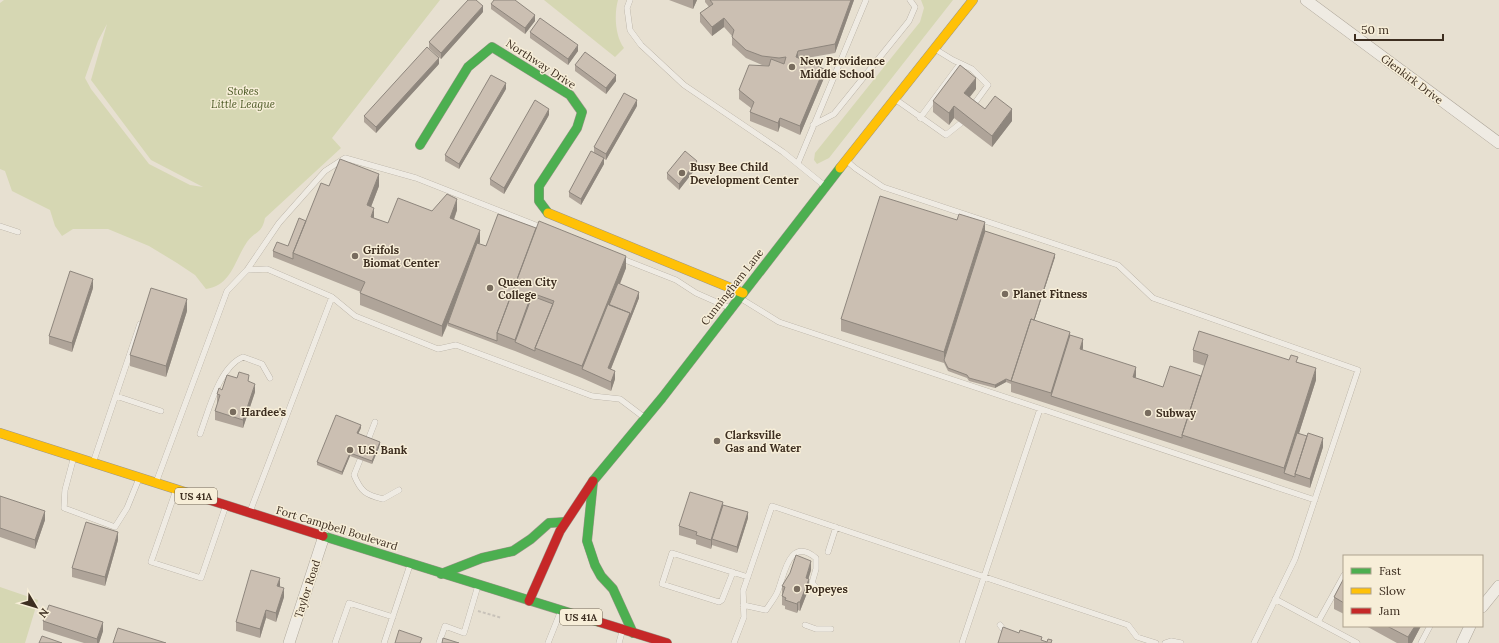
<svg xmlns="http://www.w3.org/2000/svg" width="1499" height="643" viewBox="0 0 1499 643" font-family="Lora,serif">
  <rect width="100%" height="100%" fill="#e7e0d1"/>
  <path fill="#d6d7b3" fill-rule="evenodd" d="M4,0H440L332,138L341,148L265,218C262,234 255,231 247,242C234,261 232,285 206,289L195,275L177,263L149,246L108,229H73L62,236L55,226L50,210L12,191L5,171L0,169V3ZM107,24L91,80L151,160L203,187L190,185L149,164L91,89L85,78L98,41Z
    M544,0H618C614,14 615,36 624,48L615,57Z
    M921,0H953L829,158L817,164L814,160L815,153L920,22L924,8Z
    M0,587L38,600L25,643H0Z"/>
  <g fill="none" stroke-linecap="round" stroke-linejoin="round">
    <defs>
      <path id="lane" d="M630,0L627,8L630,30L641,45L684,85L783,152L825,186
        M935,49L953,60L972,69L988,85L972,107
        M895,99L946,135L961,123
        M920,118L960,64
        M813,125L834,114L909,21L915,7L910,0
        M847,161L855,168L883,187L1118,265L1153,298L1358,370L1295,559L1254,643
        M798,163L866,0
        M0,226L18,232
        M620,258L676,280L696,293L730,308
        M247,270L267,269L332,297L355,316L438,349L456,345L592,396L620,399L645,418
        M740,298L779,322L1315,500
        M116,396L161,411
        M200,434C209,410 219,367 243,357L262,364L270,378
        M368,440L375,422
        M73,460L65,490L64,508L115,527L127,508L138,481
        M94,460L140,324
        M360,460L354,475C361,492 366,495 383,499L399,490
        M157,480L227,291L247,270L279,223L325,171L345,158L416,178L543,228
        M175,493L151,562L201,578L225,508
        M251,509L332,297
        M828,552L836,527
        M733,572L722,600L719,602L662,584L672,553L748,577
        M1275,599L1357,643
        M743,605L766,610C770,604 774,599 777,593C784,578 788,535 816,558V569L812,583L817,588
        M1318,622L1344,575
        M805,625L816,629H831
        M1000,625L1007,634
        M335,643L349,603L393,617
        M384,643L409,568
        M439,643L445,626L464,633L477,589
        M548,643L560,613
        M619,643L622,632
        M734,643L744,617L743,591L772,506L1128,625L1137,637L1156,643
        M962,643L1040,409
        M1165,643L1171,641L1181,643
        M1421,643L1430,626"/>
      <path id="street" d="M1306,0L1499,143
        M1482,607L1499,586
        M289,643L324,536
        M1462,643L1470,626"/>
      <path id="fast" d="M420,145L468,67L492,47L570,95L582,112L577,128L539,186V201L548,213
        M593,481L662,398L840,168
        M593,482L587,541L595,565L601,576L613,589L633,633
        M323,536L599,622
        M441,574L482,558L513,551L531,539L549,523L565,522"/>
      <path id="slow" d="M840,168L973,0
        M548,213L743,293
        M0,433L191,494"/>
      <path id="jam" d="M191,494L323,536
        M529,601L560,531L593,481
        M599,622L667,643"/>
    </defs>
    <use href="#lane" stroke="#ada599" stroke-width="6"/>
    <use href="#street" stroke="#ada599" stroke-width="12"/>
    <use href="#fast" stroke="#9c958a" stroke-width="10"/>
    <use href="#slow" stroke="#9c958a" stroke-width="10"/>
    <use href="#jam" stroke="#9c958a" stroke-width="10"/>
    <path stroke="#c8c2b9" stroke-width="2" stroke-dasharray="3 2" stroke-linecap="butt" d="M478,611L502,618"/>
    <use href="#lane" stroke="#efebe3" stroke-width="5.5"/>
    <use href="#street" stroke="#efebe3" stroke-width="11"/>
    <use href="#fast" stroke="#4caf50" stroke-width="9"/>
    <use href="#slow" stroke="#ffc107" stroke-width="9"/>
    <use href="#jam" stroke="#c62828" stroke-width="9"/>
  </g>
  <path fill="#afa499" d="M669,0H697L693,9Z
    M705,0H854L835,53L801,59L824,78L800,135L780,126L778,132L750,121V112L751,108L739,99V90L769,66L762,65L746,58L732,45V36L724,27L712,36L700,22V13L709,7L705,2Z
    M491,4L535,21L525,34L491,9Z
    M483,12L441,59L429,48V42Z
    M530,32L578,51L568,65L530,38Z
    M439,64L376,133L364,122V116Z
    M575,65L616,81L606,94L575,71Z
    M506,89L459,169L445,161V155Z
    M976,89L970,97L985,109L1012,121L992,147L954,118L949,125L933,112V101Z
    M637,106L606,160L604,159V164L581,205L569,197V192L594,152V147Z
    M549,115L504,194L490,185V179Z
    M697,167L679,190L667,179V173Z
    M329,186H379L371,207L374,218L388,223L432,211L457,210L454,220L480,242L479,244L486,246L626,268L620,284L639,298L611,369L615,379L611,391L582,378L515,351L448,326V324L442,337L360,305V293L361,292L273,257V251L288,246L306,221Z
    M985,231L1055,257L1034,321L1070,335L1083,348L1082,350L1136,376V378L1163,387L1201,376L1205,366L1193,362V350L1298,362L1316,380L1299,433L1323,447L1310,488L1011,392V384L1006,382L995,388L969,381L967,378L948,371L944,363L841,331V319Z
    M93,288L72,352L49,344V336Z
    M187,311L166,377L130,366V355Z
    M249,382L255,392L243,428L215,420V411L218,403H217V394L222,390Z
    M361,428L358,434L380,445L372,464L350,456L342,475L317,465V462Z
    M0,496L45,520L35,549L0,537Z
    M723,505L748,518L737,553L712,545L711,549L696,544V540L679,535V526Z
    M118,540L105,586L72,577V568Z
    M811,570L808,579L809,588L800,611L798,610L797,613L785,609V606L782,605V586Z
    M1344,578V614L1334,609V597Z
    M280,587L284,597L276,622L266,618L260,638L236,631V622Z
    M43,621L103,631L99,643H84L43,630Z
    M1366,626H1421L1412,643H1397Z"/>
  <path fill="#8e867d" d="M693,0H697L693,9Z
    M851,0H854L835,53V44Z
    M483,6V12L441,59V53Z
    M535,15V21L525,34V28Z
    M724,18V27L712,36V27Z
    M578,45V51L568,65V59Z
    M798,51V60L796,57Z
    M439,58V64L376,133V127Z
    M824,69V78L800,135V126Z
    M616,75V81L606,94V88Z
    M976,78V89L964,104V93Z
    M506,83V89L459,169V164Z
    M637,100V106L606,160V154Z
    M954,106V118L949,125V113Z
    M549,109V115L504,194V188Z
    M1012,109V121L992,147V136Z
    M780,118V126L778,132V123Z
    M604,158V164L581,205V199Z
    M697,161V167L679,190V184Z
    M379,174V186L367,217V205Z
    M457,199V210L450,230V218Z
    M374,208V220L371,217Z
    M985,222V234L944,360V352Z
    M480,230V242L442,337V326Z
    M1055,254V257L1014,382L1013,381Z
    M626,256V268L610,308L582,369V378V366Z
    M93,279V288L72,352V343Z
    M639,292V298L608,376V368L630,313Z
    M532,293V305L515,342V340Z
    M187,299V311L166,377V366Z
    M1070,332V343L1051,396V393Z
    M1083,339V348L1080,358V349Z
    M1136,367V376L1133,386V377Z
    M1316,368V380L1286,474L1284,473V468Z
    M615,371V379L611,391V382Z
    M1006,379V382L995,388V385Z
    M255,384V392L243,428V420Z
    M361,425V428L357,436V433Z
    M1323,438V447L1310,488V479Z
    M380,442V445L372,464V461Z
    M350,453V456L342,475V472Z
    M723,502V511L712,539V545L711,549V540Z
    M45,511V520L35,549V540Z
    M748,512V518L737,553V547Z
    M118,532V540L105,586V577Z
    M811,561V570L807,584L809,579V588L800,611V602L806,578Z
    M280,578V587L277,586Z
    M284,588V597L276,622V613Z
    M798,602V610L797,613V604Z
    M266,610V618L260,638V629Z
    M103,622V631L99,643H97V639Z
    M1415,626H1421L1412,643H1408V637Z"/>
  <path fill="#cbbfb2" stroke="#8e867d" d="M468,0H476L483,6L441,53L429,42Z
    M494,0H515L535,15L525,28L491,4Z
    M710,0H851L835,44L798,51L796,57L824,69L800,126L780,118L778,123L750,112L754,102L739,90L749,65L769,66L771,59L784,64L786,57L779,58L762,56L746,50L732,37L734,30L724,18L712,27L700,13L713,4Z
    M540,18L578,45L568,59L530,32Z
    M427,47L439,58L376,127L364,116Z
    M585,52L616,75L606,88L575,65Z
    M960,65L976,78L964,93L985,109L995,96L1012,109L992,136L954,106L949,113L933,101Z
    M491,75L506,83L459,164L445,155Z
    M624,93L637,100L606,154L594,147Z
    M535,100L549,109L504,188L490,179Z
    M591,151L604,158L581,199L569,192Z
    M685,151L697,161L679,184L667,173Z
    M340,159L379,174L367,205L374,208L371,217L388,223L398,198L432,211L447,194L457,199L450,218L480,230L442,326L360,293L365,282L293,253L321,183L329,186Z
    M880,196L957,220L959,214L985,222L944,352L841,319Z
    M498,214L536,228L497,333V341L448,323L477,243L486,246Z
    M299,218L306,221L293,253V259L273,251L277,242L288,246Z
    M539,221L626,256L582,366L535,348L554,301L532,293L515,340L497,333Z
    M985,231L1055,254L1034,320L1031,319L1011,381L1006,379L995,385L969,378L967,375L948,368L944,360Z
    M70,271L93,279L72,343L49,336Z
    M618,283L639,292L630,316V313L609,305Z
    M151,288L187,299L166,366L130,355Z
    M532,296L553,304L535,348V351L515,342Z
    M608,304L630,313L608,368L615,371L611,382L582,369Z
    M1031,319L1070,332L1051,393L1011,381Z
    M1199,331L1289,360L1291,355L1298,357L1296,362L1316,368L1284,468L1182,435L1208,355L1193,350Z
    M1070,335L1083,339L1080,349L1136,367L1133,377L1163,387L1170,366L1201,376L1182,435V438L1051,396Z
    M239,372L249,375L248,381L255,384L243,420L215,411L220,395L217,394L219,388L222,390L227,375L237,378Z
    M336,415L361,425L357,433L380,442L372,461L350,453L342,472L317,462Z
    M1297,433L1307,436L1295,474V477L1284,473Z
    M1308,433L1323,438L1310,479L1295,474Z
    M690,492L723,502L711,540L696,535L697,532L679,526Z
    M0,496L45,511L35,540L0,528Z
    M723,505L748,512L737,547L712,539Z
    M86,522L118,532L105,577L72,568Z
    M796,555L811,561L806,578L809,579L800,602H798L797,604L785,600L786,598L782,596L785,587L782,586L790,573Z
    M251,570L280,578L277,586L284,588L276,613L266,610L260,629L236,622Z
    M1344,578V603L1334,597Z
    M49,605L103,622L97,639L43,621Z
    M1387,626H1415L1408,637Z
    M1003,627L1019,633L1020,630L1042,637L1041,640L1047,642L1048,639L1052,640L1051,643H998Z
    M118,628L166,643H113Z
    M399,630L422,638L420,643H395Z
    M42,636L62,643H39Z
    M443,638L459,643H442Z"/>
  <g fill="#786c5e" stroke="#f7eed8" stroke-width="1.5">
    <circle cx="792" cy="67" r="4"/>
    <circle cx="682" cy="173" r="4"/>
    <circle cx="355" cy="256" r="4"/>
    <circle cx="490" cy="288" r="4"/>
    <circle cx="1005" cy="294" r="4"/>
    <circle cx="233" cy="412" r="4"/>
    <circle cx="1148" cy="413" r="4"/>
    <circle cx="717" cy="441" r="4"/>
    <circle cx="350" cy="450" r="4"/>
    <circle cx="797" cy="589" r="4"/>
  </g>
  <g text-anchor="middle" stroke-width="3" stroke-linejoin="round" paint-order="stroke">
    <g fill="#f7eed8" stroke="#756857" stroke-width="1">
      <rect x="175" y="488" width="42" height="16" rx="3"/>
      <rect x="560" y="609" width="42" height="16" rx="3"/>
    </g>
    <g font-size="10" font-weight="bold" fill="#3d2e20">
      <text x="196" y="500">US 41A</text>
      <text x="581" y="621">US 41A</text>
    </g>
    <g font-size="11" font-weight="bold" fill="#3d2e20" stroke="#f7eed8" text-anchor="start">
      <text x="800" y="65">New Providence<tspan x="800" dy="13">Middle School</tspan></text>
      <text x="690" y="171">Busy Bee Child<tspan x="690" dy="13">Development Center</tspan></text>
      <text x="363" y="254">Grifols<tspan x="363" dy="13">Biomat Center</tspan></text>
      <text x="498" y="286">Queen City<tspan x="498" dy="13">College</tspan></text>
      <text x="1013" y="298">Planet Fitness</text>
      <text x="241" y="416">Hardee's</text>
      <text x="1156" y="417">Subway</text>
      <text x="725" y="439">Clarksville<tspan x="725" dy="13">Gas and Water</tspan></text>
      <text x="358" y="454">U.S. Bank</text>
      <text x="805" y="593">Popeyes</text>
    </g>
    <g font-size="11" fill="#3d2e20" stroke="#f7eed8">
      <text transform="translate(541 64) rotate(33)" y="4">Northway Drive</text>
      <text transform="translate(1412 79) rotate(37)" y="4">Glenkirk Drive</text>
      <text transform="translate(732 287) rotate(-52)" y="4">Cunningham Lane</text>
      <text transform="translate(337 528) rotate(17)" y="4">Fort Campbell Boulevard</text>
      <text transform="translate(307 589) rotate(-72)" y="4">Taylor Road</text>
    </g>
    <g font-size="11" font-style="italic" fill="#4d5a26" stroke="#f7eed8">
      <text x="243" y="95">Stokes<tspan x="243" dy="13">Little League</tspan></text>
    </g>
  </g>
  <rect x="1343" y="555" width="140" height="72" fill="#f7eed8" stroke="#ada18e"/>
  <rect x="1351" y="568" width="20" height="6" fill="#4caf50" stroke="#ada18e"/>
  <text x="1379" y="575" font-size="12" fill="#3d2e20">Fast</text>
  <rect x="1351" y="588" width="20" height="6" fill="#ffc107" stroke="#ada18e"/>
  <text x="1379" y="595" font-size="12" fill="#3d2e20">Slow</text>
  <rect x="1351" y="608" width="20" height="6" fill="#c62828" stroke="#ada18e"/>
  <text x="1379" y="615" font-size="12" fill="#3d2e20">Jam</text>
  <g transform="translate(36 607) rotate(128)" stroke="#f7eed8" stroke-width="3" paint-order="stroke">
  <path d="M0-3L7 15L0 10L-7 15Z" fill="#3d2e20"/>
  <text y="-6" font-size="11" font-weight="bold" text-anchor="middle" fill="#3d2e20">N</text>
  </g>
  <path d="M1355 34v6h88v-6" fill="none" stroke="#3d2e20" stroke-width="2"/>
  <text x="1361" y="34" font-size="12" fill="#3d2e20" stroke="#f7eed8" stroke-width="3" paint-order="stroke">50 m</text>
</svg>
